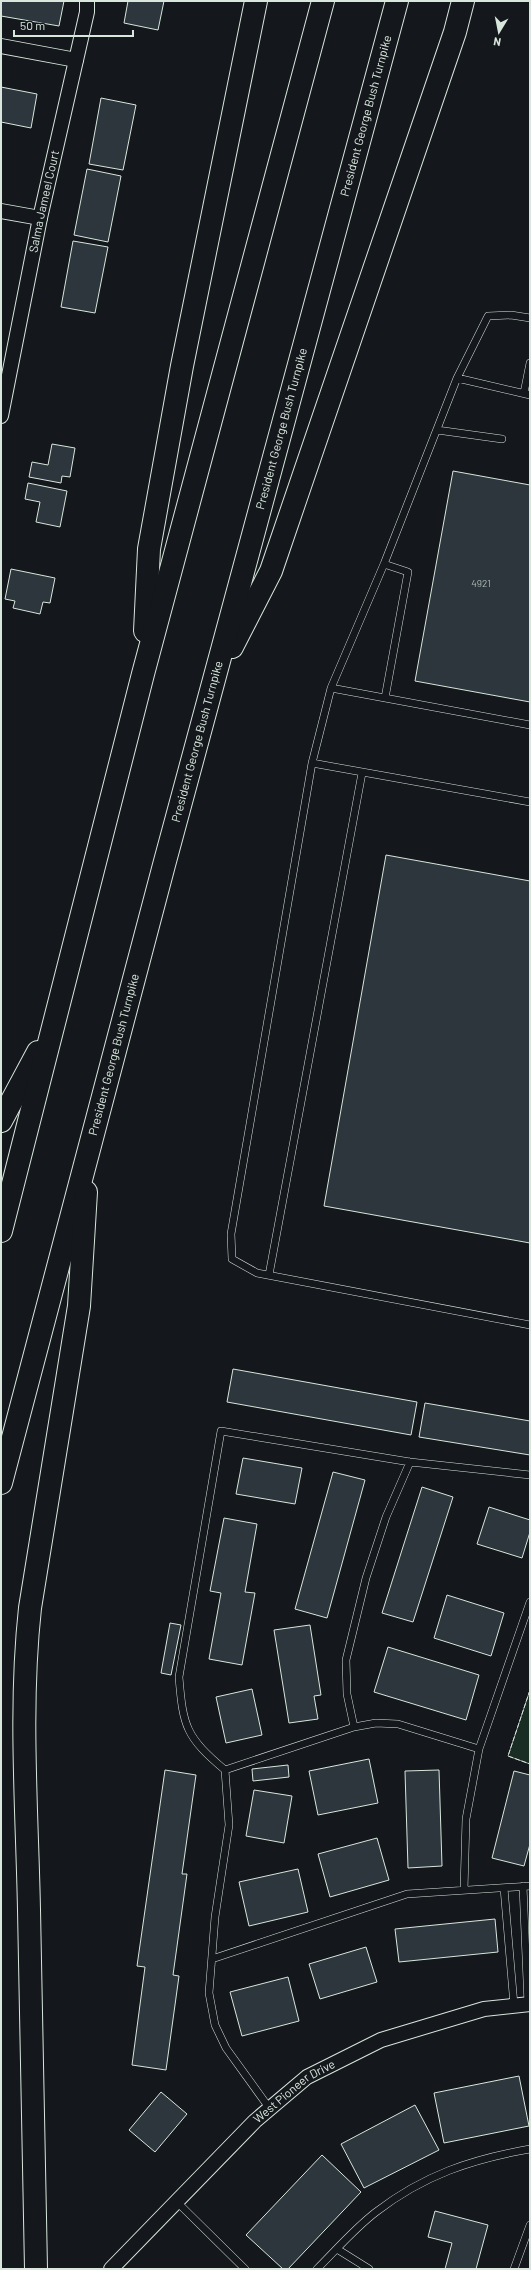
<svg xmlns="http://www.w3.org/2000/svg" width="531" height="2270" viewBox="0 0 531 2270" font-family="Barlow,sans-serif">
  <rect width="100%" height="100%" fill="#14181c"/>
  <path fill="#1a2d24" stroke="#939e99" d="M530,1690V1764L508,1756Z"/>
  <path fill="#2c363c" stroke="#d8e6dc" d="M1,1H64L59,26L1,16Z
    M128,1H164L158,30L124,23Z
    M1,87L37,94L31,128L1,122Z
    M101,98L136,105L123,170L89,164Z
    M87,169L121,176L108,242L74,235Z
    M73,241L108,247L95,313L61,307Z
    M52,444L75,448L70,477L62,476L61,483L29,477L32,462L48,465Z
    M453,471L530,485V702L415,681Z
    M28,483L67,491L60,527L36,522L40,502L25,499Z
    M11,569L55,578L50,603L43,602L40,614L13,608L15,601L5,599Z
    M386,855L530,881V1243L324,1206Z
    M233,1369L417,1402L411,1435L227,1402Z
    M425,1403L530,1421V1455L419,1437Z
    M243,1458L302,1468L295,1504L236,1494Z
    M333,1472L365,1480L327,1618L295,1609Z
    M422,1487L453,1497L413,1622L382,1613Z
    M489,1507L530,1520V1532L522,1558L477,1544Z
    M224,1518L257,1524L245,1592L255,1593L242,1665L209,1659L221,1593L210,1591Z
    M447,1595L504,1613L491,1656L434,1638Z
    M170,1623L181,1625L171,1675L161,1673Z
    M310,1625L321,1695L314,1696L318,1719L289,1723L274,1630Z
    M388,1647L479,1675L466,1720L374,1692Z
    M252,1689L262,1735L226,1743L216,1697Z
    M369,1759L378,1803L318,1815L309,1771Z
    M288,1765L289,1777L253,1781L252,1769Z
    M165,1770L196,1775L182,1874H187L173,1975L179,1976L166,2070L132,2065L145,1967L137,1966Z
    M439,1770L442,1866L408,1868L405,1771Z
    M514,1771L530,1775V1844L524,1866L492,1858Z
    M254,1790L292,1796L284,1843L246,1836Z
    M377,1838L389,1880L330,1897L318,1854Z
    M298,1869L308,1912L249,1926L239,1882Z
    M495,1919L498,1952L399,1962L395,1929Z
    M366,1947L377,1982L320,1999L309,1964Z
    M288,1977L299,2021L242,2036L230,1992Z
    M519,2076L529,2126L444,2143L434,2093Z
    M161,2092L187,2114L155,2152L129,2130Z
    M415,2105L439,2150L364,2188L341,2144Z
    M322,2155L361,2192L288,2269H283L246,2235Z
    M435,2211L488,2225L476,2269H445L452,2243L428,2237Z"/>
  <g fill="none" stroke-linecap="round" stroke-linejoin="round">
    <defs>
      <path id="lane" d="M530,318L511,315L488,316L457,378L384,564L331,688L530,725
        M457,378L530,395
        M524,393L530,363
        M437,430L502,439
        M384,564L408,572L385,698
        M331,688L312,763L231,1234L232,1259L257,1273L530,1325
        M312,763L530,802
        M269,1275L362,773
        M354,1727L347,1694L346,1660L366,1578L386,1517L410,1462
        M479,1749L398,1724L376,1723L354,1727L225,1770C186,1737 183,1727 179,1677L221,1431L410,1462L530,1475
        M225,1770L229,1825L215,1917L209,1993L215,2025L226,2048L270,2109
        M523,1886L528,2004
        M504,1888L514,2005
        M464,1890L466,1819L479,1749L530,1602
        M212,1959L407,1894L530,1886
        M177,2202L245,2269
        M337,2249L369,2269
        M317,2269C336,2250 355,2228 376,2212C424,2175 472,2159 530,2149
        M514,2269L530,2225"/>
      <g id="street">
        <path d="M1,46L76,60"/>
        <path d="M1,211L40,218"/>
        <path id="s1" d="M1,416L40,218L87,12V1"/>
        <path id="s2" d="M111,2269L255,2121L307,2077L381,2040L484,2009L530,2004"/>
      </g>
      <g id="highway">
        <path d="M145,631L149,549L182,366L256,1"/>
        <path d="M232,647L271,571L455,32L463,1"/>
        <path d="M1,1121L38,1052"/>
        <path d="M1,1231L143,674L323,1"/>
        <path id="s3" d="M1,1483L164,865L397,1"/>
        <path d="M36,2269C33,2149 32,2030 29,1910C27,1809 19,1709 30,1608L79,1306L86,1192"/>
      </g>
    </defs>
    <use href="#lane" stroke="#d8e6dc" stroke-width="8"/>
    <use href="#street" stroke="#d8e6dc" stroke-width="16"/>
    <use href="#highway" stroke="#d8e6dc" stroke-width="24"/>
    <use href="#lane" stroke="#14181c" stroke-width="7"/>
    <use href="#street" stroke="#14181c" stroke-width="14"/>
    <use href="#highway" stroke="#14181c" stroke-width="22"/>
    <path stroke="#d8e6dc" stroke-width="1" stroke-dasharray="5 2" stroke-linecap="butt" d="M530,1690L508,1756L530,1764"/>
  </g>
  <g text-anchor="middle" stroke-width="3" stroke-linejoin="round" paint-order="stroke">
    <g font-size="10" fill="#adbab4">
      <text x="481" y="587">4921</text>
    </g>
    <g font-size="12" fill="#d8e6dc" stroke="#14181c">
      <text dy="4" stroke="none"><textPath href="#s3" startOffset="1415">President George Bush Turnpike</textPath></text>
      <text dy="4" stroke="none"><textPath href="#s1" startOffset="219">Salma Jameel Court</textPath></text>
      <text dy="4" stroke="none"><textPath href="#s3" startOffset="1091">President George Bush Turnpike</textPath></text>
      <text dy="4" stroke="none"><textPath href="#s3" startOffset="767">President George Bush Turnpike</textPath></text>
      <text dy="4" stroke="none"><textPath href="#s3" startOffset="443">President George Bush Turnpike</textPath></text>
      <text dy="4" stroke="none"><textPath href="#s2" startOffset="256">West Pioneer Drive</textPath></text>
    </g>
  </g>
  <rect width="531" height="2270" fill="none" stroke="#d8e6dc" stroke-width="4"/>
  <g transform="translate(499 32) rotate(190)" stroke="#14181c" stroke-width="3" paint-order="stroke">
  <path d="M0-3L7 15L0 10L-7 15Z" fill="#d8e6dc"/>
  <text y="-6" font-size="11" font-weight="bold" text-anchor="middle" fill="#d8e6dc">N</text>
  </g>
  <path d="M14 30v6h119v-6" fill="none" stroke="#d8e6dc" stroke-width="2"/>
  <text x="20" y="30" font-size="12" fill="#d8e6dc" stroke="#14181c" stroke-width="3" paint-order="stroke">50 m</text>
</svg>
